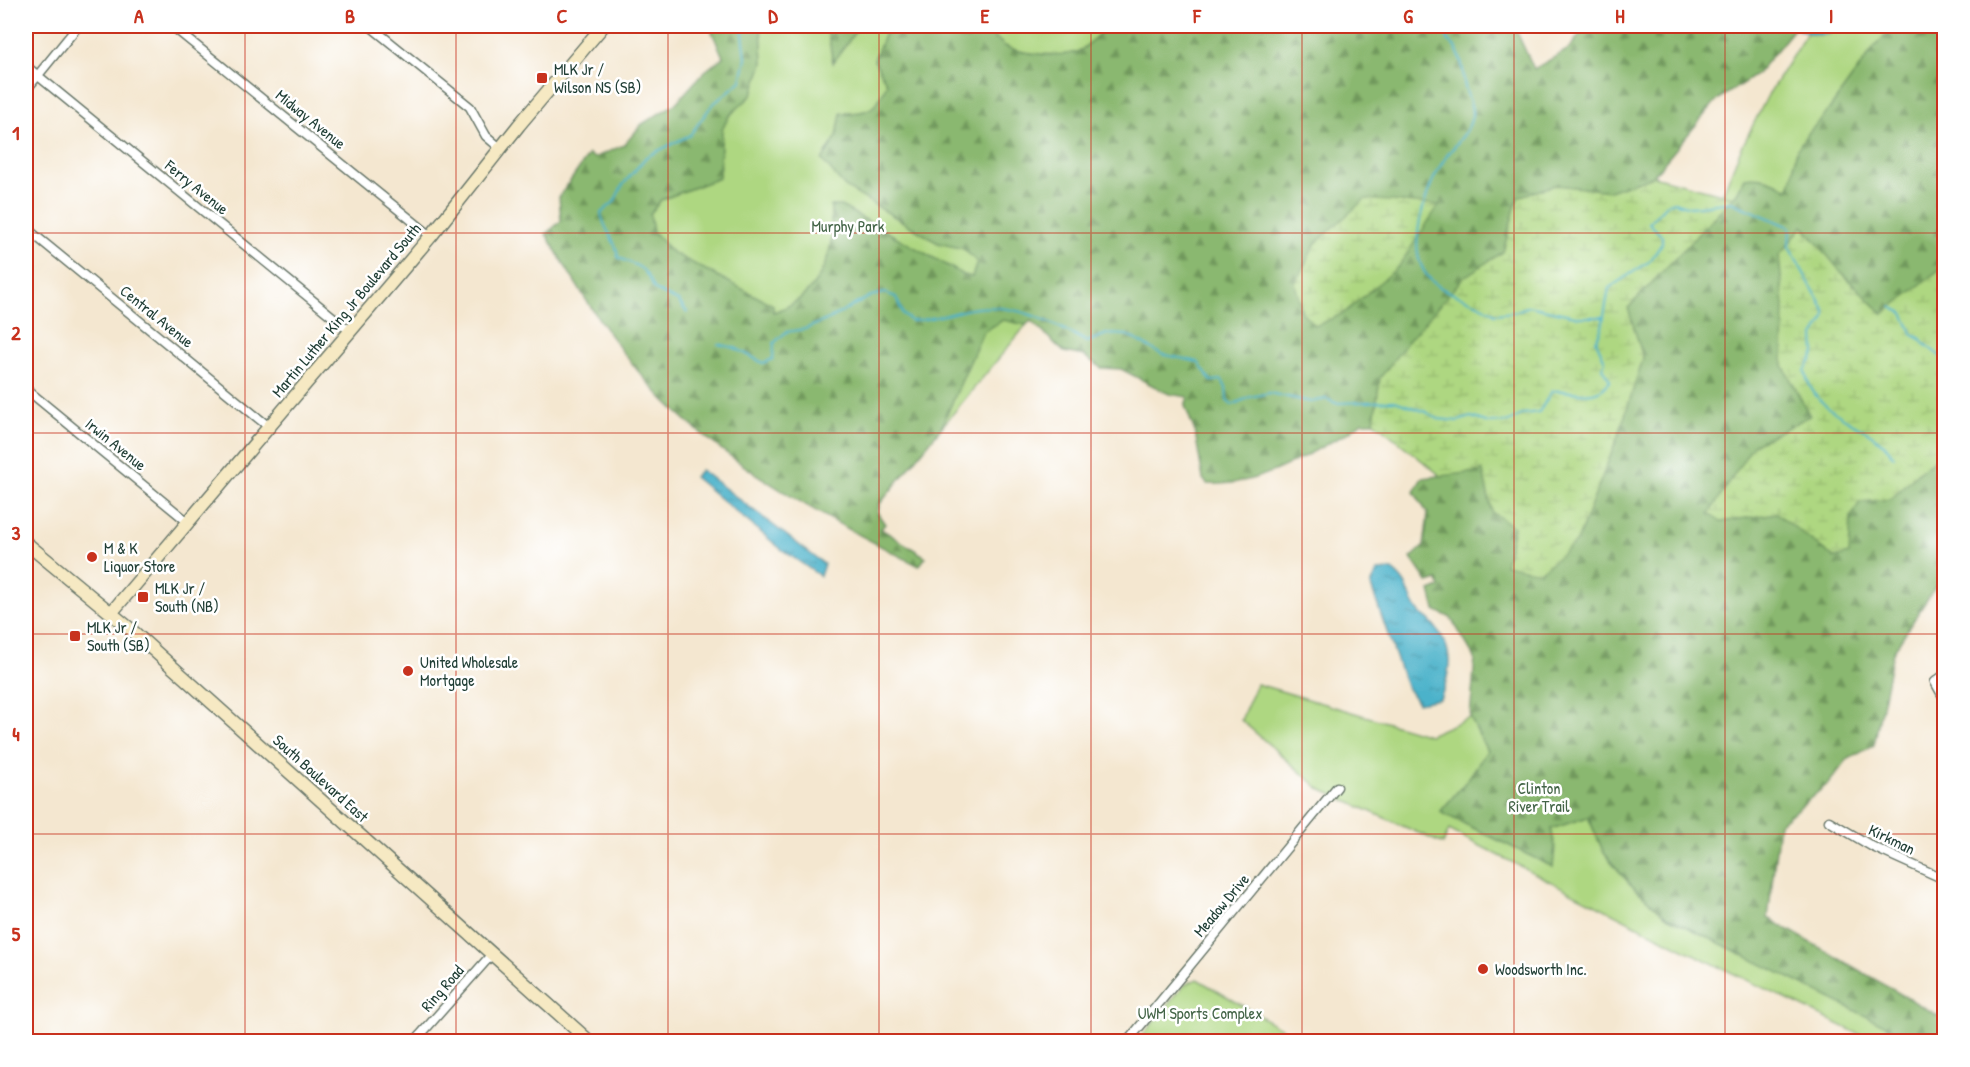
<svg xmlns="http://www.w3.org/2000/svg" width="1970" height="1067" viewBox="0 0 1970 1067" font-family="'Patrick Hand',sans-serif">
  <defs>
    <pattern id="forest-firs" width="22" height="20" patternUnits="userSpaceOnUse" patternTransform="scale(1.5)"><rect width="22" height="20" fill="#8ab86f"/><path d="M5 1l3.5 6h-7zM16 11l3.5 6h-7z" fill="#70975c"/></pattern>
    <pattern id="wetland-marsh" width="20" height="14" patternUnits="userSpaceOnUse" patternTransform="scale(1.5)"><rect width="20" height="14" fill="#aed781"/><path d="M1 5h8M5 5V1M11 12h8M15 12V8" fill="none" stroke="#95b970"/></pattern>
    <pattern id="water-ripples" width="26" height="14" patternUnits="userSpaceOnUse" patternTransform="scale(1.5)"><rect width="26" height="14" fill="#4bb2ca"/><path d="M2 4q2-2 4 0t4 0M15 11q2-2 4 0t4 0" fill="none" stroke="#3e92a5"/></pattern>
  </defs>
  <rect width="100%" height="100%" fill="#fff"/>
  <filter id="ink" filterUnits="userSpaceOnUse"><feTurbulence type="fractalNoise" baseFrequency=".0167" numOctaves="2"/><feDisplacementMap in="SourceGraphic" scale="12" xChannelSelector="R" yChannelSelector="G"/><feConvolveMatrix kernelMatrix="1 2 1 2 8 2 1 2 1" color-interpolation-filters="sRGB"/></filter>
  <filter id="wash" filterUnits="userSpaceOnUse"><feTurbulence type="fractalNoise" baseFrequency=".008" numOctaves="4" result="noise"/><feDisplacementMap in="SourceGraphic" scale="24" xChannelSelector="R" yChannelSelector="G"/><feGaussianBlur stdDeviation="1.35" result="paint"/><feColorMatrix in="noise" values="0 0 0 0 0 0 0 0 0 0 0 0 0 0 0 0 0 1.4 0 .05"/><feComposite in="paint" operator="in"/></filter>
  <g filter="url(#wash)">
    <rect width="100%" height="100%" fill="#f4e7d0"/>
    <path fill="#aed781" stroke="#668a5a" stroke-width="1.5" d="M756,26H1258L1183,136L873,510L605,270Z
      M1811,26H1898L1619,819L1935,1041H1873L1687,951L1449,830L1443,844L1320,789L1241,720L1257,684L1429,735L1470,717L1487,750L1548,628L1739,153L1768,95Z
      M1197,979L1303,1041L1137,1042L1184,985Z"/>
    <path fill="url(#forest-firs)" stroke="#547a52" stroke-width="1.5" d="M713,26H761L763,63L752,95L729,116L722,130L719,178L661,200L650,214L653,232L673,253L773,305V312C809,302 829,270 832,234C832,225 830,215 831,206H841L964,275L972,277L977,262L964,249L938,243L845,187L822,160L837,136L841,113C870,113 875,111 887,84L874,60L888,26H985C991,32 998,41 1005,46C1020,54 1068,59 1082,49C1093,41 1099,32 1111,26H1514L1534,69L1569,49L1584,29L1580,26H1785L1795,28L1757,74L1716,101L1653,176L1610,191L1555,185L1518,197L1503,252L1464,278L1380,378L1374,422H1362L1349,432C1306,455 1258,488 1207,484L1203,479L1195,432L1185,406L1188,397L1169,394L1121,369L1101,368L1084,356L1064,352L1031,321L1026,325L1003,320L983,332L941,428L879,505L878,514L885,524L881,529L926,557L919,566C826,518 723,465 652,387C610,341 577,287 546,234L561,221L559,197L589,154L594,158L624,145L642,124L675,104L704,72L723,57L712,32Z
      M823,26H859L833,63L828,34Z
      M1895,26H1925L1944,37V266L1883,314L1840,271L1803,226L1779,256L1784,305L1783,365L1810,416L1753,445L1721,522L1776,513L1835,558L1849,554L1851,516L1860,502L1891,499L1919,471L1944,453V573L1893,652L1874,745L1847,760L1829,783L1779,824L1768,918L1944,1019V1041H1916L1667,917L1629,883L1604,853L1588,817L1551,829L1555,846L1553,867L1440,812L1468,779L1487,751L1470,717L1475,658L1451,618L1435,610L1430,591L1440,587L1438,580L1428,583L1411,558L1424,546L1428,514L1414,492L1422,478L1483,471L1492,512L1577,541L1620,431L1643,358L1628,308L1737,193L1745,178C1760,175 1777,181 1788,190C1794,178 1793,170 1795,158C1797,144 1812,128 1822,119L1875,46Z"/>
    <path fill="url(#wetland-marsh)" stroke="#668a5a" stroke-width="1.5" d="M1653,176L1733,197L1628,308L1643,358L1620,431L1577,541L1540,572L1505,565L1514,527L1492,512L1483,471L1441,476L1374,422L1380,378L1408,341L1464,277L1503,252L1518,197L1555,185L1610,191Z
      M1365,199L1439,205L1399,266L1344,313L1315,326L1302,312L1295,283L1316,243Z
      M1803,226L1840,271L1883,314L1944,266V453L1919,471L1891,499L1860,502L1851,516L1849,554L1835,558L1776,513L1721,522L1709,514L1753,445L1810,416L1783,365L1784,305L1779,256Z"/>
    <path fill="url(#water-ripples)" stroke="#35787f" stroke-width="1.5" d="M1785,26H1838C1820,44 1806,30 1785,26Z
      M701,470L824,564L820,576L781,549L694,477Z
      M1392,570C1412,585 1407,598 1420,613C1423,616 1428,618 1431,622C1455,648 1452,669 1440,699L1418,703L1406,686L1371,586L1377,571Z"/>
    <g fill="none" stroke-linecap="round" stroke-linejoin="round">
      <path stroke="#4bb2ca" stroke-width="2" d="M1447,26V40C1460,47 1463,66 1464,80C1464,92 1473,102 1472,115C1470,132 1455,144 1446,157C1429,181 1409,237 1421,265C1434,297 1472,295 1495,314L1514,312L1529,306L1580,317H1604
        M1891,307L1903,313L1913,335L1921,339L1923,343L1944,359
        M687,312L678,301L655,290C641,262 643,270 618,257C618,243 603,229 601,213L614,202L622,186L646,157L690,135L712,105L741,81L746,58L742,26
        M718,344L735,348L763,363L773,359L774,343L786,332L805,329L829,319L871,296L885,293L896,297L903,314L911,321C930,320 951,313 970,309C1012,301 1052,322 1087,342L1107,334L1127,335L1161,354L1198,362L1211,381L1222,380L1226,388L1227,401L1232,405L1250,397L1269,393L1311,402L1326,399L1336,403L1395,401L1426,412L1438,419L1458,421L1471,417L1489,423L1509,422L1523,414L1539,412L1552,391C1570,388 1597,404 1610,380L1602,368L1605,361L1596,341L1602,327L1609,288L1650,261L1662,243V236L1649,223L1667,204L1674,202L1691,207L1731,202L1790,227L1789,247L1825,311V318L1814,336L1815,353L1805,371C1814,419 1870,421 1894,456"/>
    </g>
  </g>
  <g filter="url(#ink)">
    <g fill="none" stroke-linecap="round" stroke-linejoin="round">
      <defs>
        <path id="street" d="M172,26L431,236
          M370,26L470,107L486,136L500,148
          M26,66L350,331
          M26,90L78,26
          M26,228L269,427
          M26,389L188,522
          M1944,675L1935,682L1944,698
          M1829,821L1873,847L1944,879
          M414,1042L492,954
          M1127,1042L1337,787"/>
        <path id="secondary" d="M26,543L129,628L590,1042
          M111,613L431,236L519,125L603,26"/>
      </defs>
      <use href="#street" stroke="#6a786b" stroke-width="11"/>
      <use href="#secondary" stroke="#6a786b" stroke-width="15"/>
      <use href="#street" stroke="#fff" stroke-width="8"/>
      <use href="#secondary" stroke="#f6e9c3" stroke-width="12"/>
    </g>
  </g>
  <path fill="none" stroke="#c8321e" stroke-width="1.5" stroke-opacity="0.55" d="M245,26V1042M456,26V1042M668,26V1042M879,26V1042M1091,26V1042M1302,26V1042M1514,26V1042M1725,26V1042M26,233H1944M26,433H1944M26,634H1944M26,834H1944"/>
  <g fill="#c8321e" stroke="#fff" stroke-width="2">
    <rect x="536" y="72" width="12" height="12" rx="3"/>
    <circle cx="92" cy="557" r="6"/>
    <rect x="137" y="591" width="12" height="12" rx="3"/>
    <rect x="69" y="630" width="12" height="12" rx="3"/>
    <circle cx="408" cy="671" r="6"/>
    <circle cx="1483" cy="969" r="6"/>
  </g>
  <g text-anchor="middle" stroke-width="5" stroke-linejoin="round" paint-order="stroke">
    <g font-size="16" fill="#1f3d34" stroke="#fff" text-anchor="start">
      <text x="554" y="75">MLK Jr /<tspan x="554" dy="18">Wilson NS (SB)</tspan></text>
      <text x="104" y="554">M &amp; K<tspan x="104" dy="18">Liquor Store</tspan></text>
      <text x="155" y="594">MLK Jr /<tspan x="155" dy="18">South (NB)</tspan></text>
      <text x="87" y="633">MLK Jr /<tspan x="87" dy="18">South (SB)</tspan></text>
      <text x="420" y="668">United Wholesale<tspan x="420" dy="18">Mortgage</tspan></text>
      <text x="1495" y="975">Woodsworth Inc.</text>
    </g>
    <g font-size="16" fill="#1f3d34" stroke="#fff">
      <text transform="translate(311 119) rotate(39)" y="6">Midway Avenue</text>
      <text transform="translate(197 187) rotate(39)" y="6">Ferry Avenue</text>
      <text transform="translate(346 310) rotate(-50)" y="6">Martin Luther King Jr Boulevard South</text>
      <text transform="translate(157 316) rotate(39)" y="6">Central Avenue</text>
      <text transform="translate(116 444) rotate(39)" y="6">Irwin Avenue</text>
      <text transform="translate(321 778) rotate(42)" y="6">South Boulevard East</text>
      <text transform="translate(1892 839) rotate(26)" y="6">Kirkman</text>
      <text transform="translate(1221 905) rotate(-50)" y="6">Meadow Drive</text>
      <text transform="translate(442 988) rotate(-49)" y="6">Ring Road</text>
    </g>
    <g font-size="16" fill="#436447" stroke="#fff">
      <text x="848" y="232">Murphy Park</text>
      <text x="1539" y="794">Clinton<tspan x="1539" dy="18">River Trail</tspan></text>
      <text x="1200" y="1019">UWM Sports Complex</text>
    </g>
  </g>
  <rect width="1970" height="1067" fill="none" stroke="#fff" stroke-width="66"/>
  <rect x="33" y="33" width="1904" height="1001" fill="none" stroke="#c8321e" stroke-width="2"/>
  <g font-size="20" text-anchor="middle" font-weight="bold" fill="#c8321e">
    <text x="139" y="23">A</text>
    <text x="350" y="23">B</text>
    <text x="562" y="23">C</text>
    <text x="773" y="23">D</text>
    <text x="985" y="23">E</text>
    <text x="1197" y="23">F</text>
    <text x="1408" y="23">G</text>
    <text x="1620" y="23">H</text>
    <text x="1831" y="23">I</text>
    <text x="16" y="140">1</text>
    <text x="16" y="340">2</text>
    <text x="16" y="540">3</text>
    <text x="16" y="741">4</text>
    <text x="16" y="941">5</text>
  </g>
</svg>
